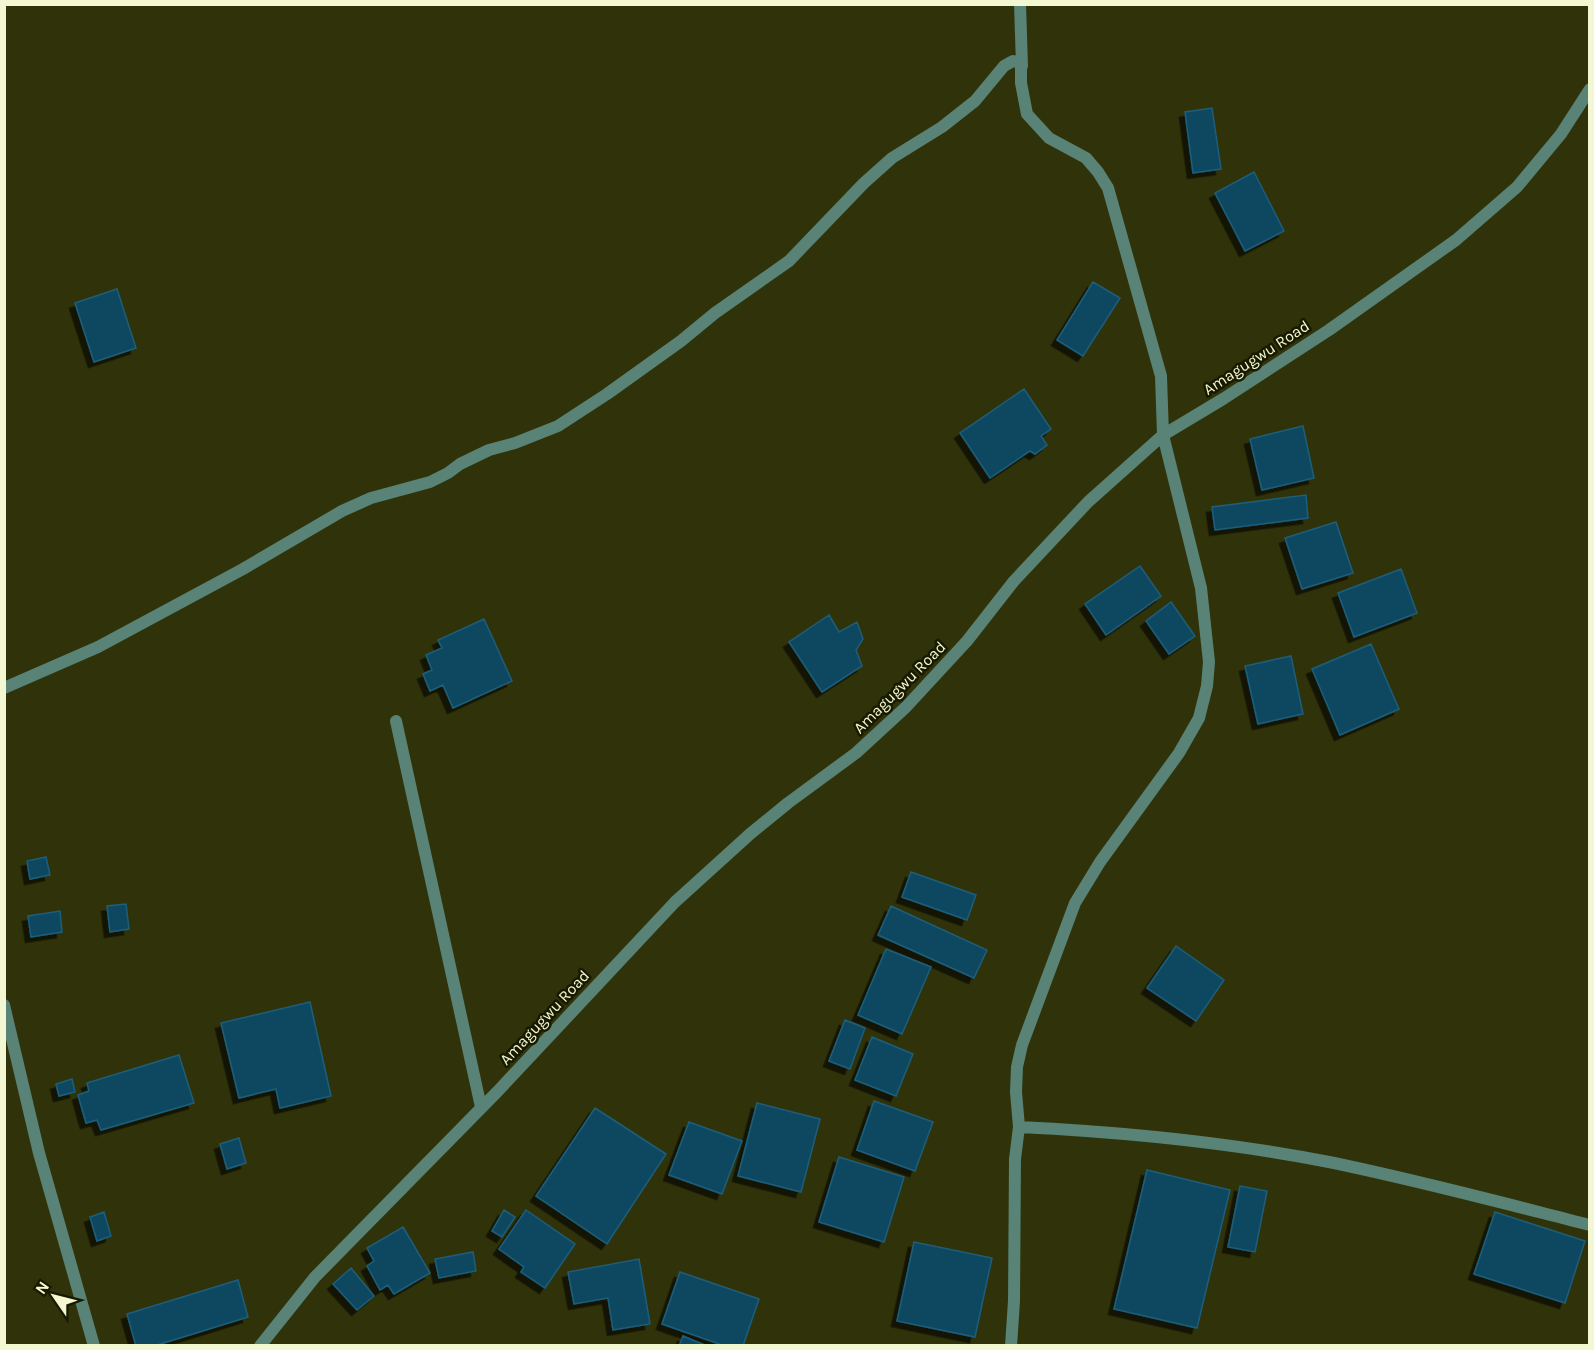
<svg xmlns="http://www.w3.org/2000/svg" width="1594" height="1350" viewBox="0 0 1594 1350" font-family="Karla,sans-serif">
  <defs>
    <filter id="shadow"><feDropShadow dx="-5.5" dy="5.5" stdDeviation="0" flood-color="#0009"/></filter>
  </defs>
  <rect width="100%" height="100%" fill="#303309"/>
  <path fill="#114760" stroke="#1c5e7c" stroke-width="1.5" filter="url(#shadow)" d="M1212,108L1221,169L1193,173L1185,112Z
    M1254,172L1284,231L1245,251L1215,193Z
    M1093,282L1120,298L1083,356L1057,340Z
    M117,289L136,348L94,362L75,303Z
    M1024,389L1051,429L1041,436L1047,445L1035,454L1030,451L990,478L960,433Z
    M1303,426L1314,478L1262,490L1250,439Z
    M1306,495L1308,518L1215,530L1212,507Z
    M1336,522L1353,573L1302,589L1285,538Z
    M1140,566L1161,596L1106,635L1085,604Z
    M1401,569L1417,613L1354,637L1338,593Z
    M1171,602L1195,636L1169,654L1146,621Z
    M829,615L839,632L857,622L863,639L856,650L862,666L822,692L789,642Z
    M484,619L512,681L453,708L443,685L430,691L423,674L432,670L426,655L442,648L438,640Z
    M1371,644L1399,709L1340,735L1312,669Z
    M1291,656L1303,714L1258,724L1245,666Z
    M46,857L50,875L30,879L27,861Z
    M911,872L976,895L967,920L902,897Z
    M126,904L129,929L110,932L107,906Z
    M891,906L987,950L974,978L878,935Z
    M60,911L62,932L31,937L28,916Z
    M1176,946L1224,980L1196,1021L1147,988Z
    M886,949L931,967L902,1034L858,1015Z
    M310,1002L331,1096L280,1108L276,1089L239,1098L221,1023Z
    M845,1020L865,1028L850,1069L829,1061Z
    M872,1037L913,1054L896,1096L855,1080Z
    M179,1055L194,1103L101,1130L97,1120L86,1123L78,1095L89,1091L87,1083Z
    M72,1079L75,1092L59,1096L56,1084Z
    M874,1101L933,1122L915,1171L857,1150Z
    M757,1103L820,1119L801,1192L738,1176Z
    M595,1108L666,1154L607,1244L536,1196Z
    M689,1122L742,1141L722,1194L669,1175Z
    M239,1138L246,1163L227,1169L220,1144Z
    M839,1157L904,1177L884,1242L819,1222Z
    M1147,1170L1230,1190L1197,1328L1114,1309Z
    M1240,1186L1267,1191L1255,1252L1228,1247Z
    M504,1210L515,1217L502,1237L492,1231Z
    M526,1210L575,1244L545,1288L521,1272L524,1267L499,1249Z
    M104,1212L111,1236L97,1241L90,1217Z
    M1495,1212L1585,1241L1565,1303L1474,1274Z
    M403,1227L430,1273L394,1294L388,1285L380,1290L367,1266L374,1261L367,1248Z
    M914,1242L992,1258L975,1337L897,1321Z
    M473,1252L476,1271L439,1278L435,1259Z
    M639,1259L650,1324L613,1330L608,1298L574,1304L568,1272Z
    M351,1268L374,1296L357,1310L333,1284Z
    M680,1272L759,1299L743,1346H725L662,1324Z
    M238,1280L248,1317L154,1346H136L127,1314Z
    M683,1336L707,1346H679Z"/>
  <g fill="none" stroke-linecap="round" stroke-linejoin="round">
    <path stroke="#588376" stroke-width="12" d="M396,721L481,1107"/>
    <path stroke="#588376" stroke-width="12" d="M1020,4L1022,66
      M4,688L98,647L243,569L342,511L371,498L430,482L448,473L460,464L489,450L515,443L558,426L607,394L681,341L715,313L789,261L864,183L892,158L942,127L975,101L1004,66L1013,61L1021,63V83L1027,114L1049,138L1086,158L1098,172L1108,188L1161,376L1163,435L1201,588L1209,662L1207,686L1199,718L1179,753L1100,862L1075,903L1022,1045L1017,1067L1016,1092L1019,1127L1015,1159L1014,1301L1011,1346
      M4,1005L39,1153L94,1346
      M1019,1127C1123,1132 1227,1142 1329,1162C1417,1180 1503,1203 1590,1225
      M260,1346L315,1277L497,1092L675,902L750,834L788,803L856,753L906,707L967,641L1014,581L1088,502L1163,435L1223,399L1329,330L1456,240L1517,187L1561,134L1590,89"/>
  </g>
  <g text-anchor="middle" stroke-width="5" stroke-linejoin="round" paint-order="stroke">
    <g font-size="16" fill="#f3f8d2" stroke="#181a00">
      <text transform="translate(1256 357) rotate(-33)" y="6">Amagugwu Road</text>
      <text transform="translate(899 687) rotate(-45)" y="6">Amagugwu Road</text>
      <text transform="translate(544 1017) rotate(-47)" y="6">Amagugwu Road</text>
    </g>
  </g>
  <rect width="1594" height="1350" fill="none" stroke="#f3f8d2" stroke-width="12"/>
  <g transform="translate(54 1296) rotate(305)" stroke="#181a00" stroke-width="4.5" paint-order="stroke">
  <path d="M0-4.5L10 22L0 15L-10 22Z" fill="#f3f8d2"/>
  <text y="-9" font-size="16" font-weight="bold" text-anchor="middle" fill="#f3f8d2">N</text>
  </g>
</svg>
